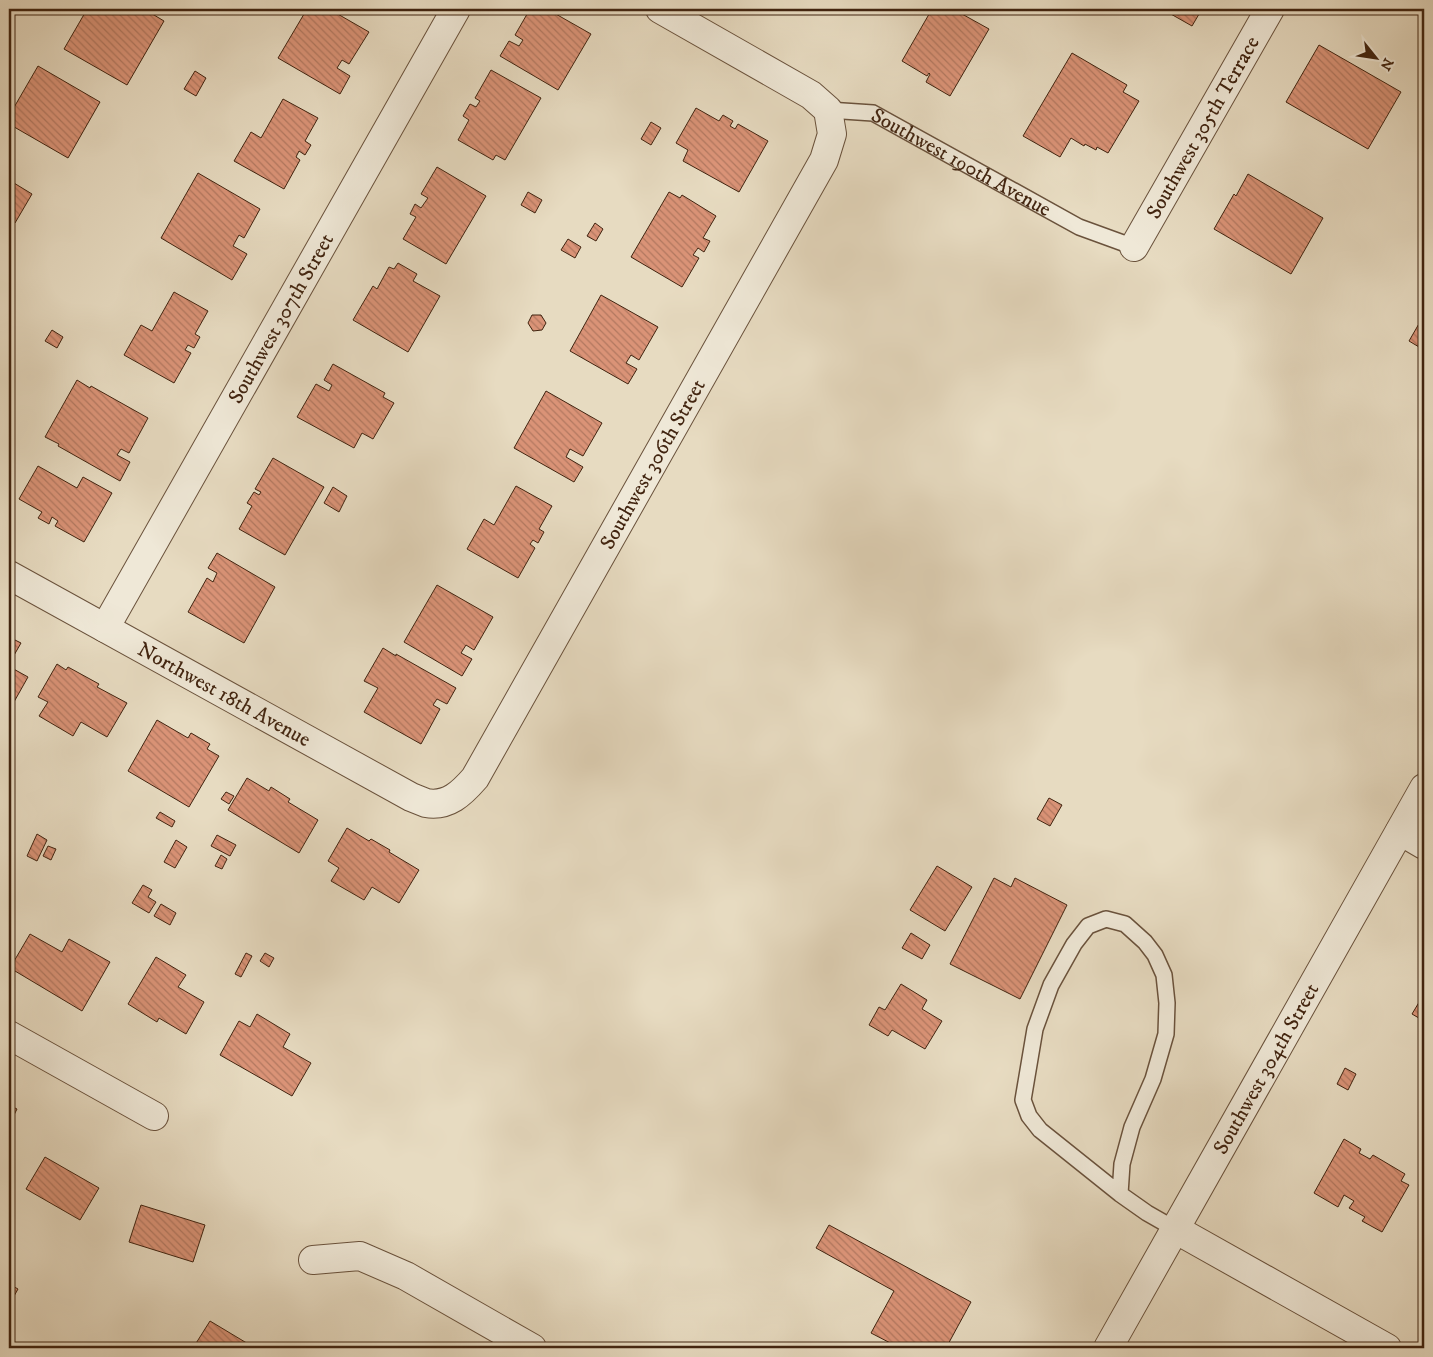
<svg xmlns="http://www.w3.org/2000/svg" width="1433" height="1357" viewBox="0 0 1433 1357" font-family="'IM FELL DW Pica',serif">
  <defs>
    <pattern id="building-back-hatch" width="6" height="6" patternUnits="userSpaceOnUse" patternTransform="scale(1.25)"><rect width="6" height="6" fill="#da9377"/><path d="M-1 5l2 2M0 0l6 6M5-1l2 2" fill="none" stroke="#b27860"/></pattern>
  </defs>
  <rect width="100%" height="100%" fill="#e7dbc1"/>
  <filter id="stains"><feTurbulence type="fractalNoise" baseFrequency=".004" numOctaves="4"/><feColorMatrix values="0 0 0 0 .2 0 0 0 0 .09 0 0 0 0 .02 0 0 0 .5 -.17"/></filter>
  <radialGradient id="worn" r=".72"><stop offset=".6" stop-color="#630" stop-opacity="0"/><stop offset="1" stop-color="#630" stop-opacity=".3"/></radialGradient>
  <path fill="url(#building-back-hatch)" stroke="#412410" d="M82,9H144L164,21L127,85L64,49L86,11Z
    M307,9H329L369,32L349,64L342,60L337,68L350,76L340,94L278,58Z
    M530,9H547L591,34L558,90L500,56L509,41L519,46L523,40L515,35Z
    M932,9H953L989,29L950,96L926,82L930,74L929,73L927,76L902,61Z
    M1162,9H1202L1192,26Z
    M1319,45L1401,92L1368,149L1286,102Z
    M1072,53L1127,85L1123,92L1139,101L1108,153L1097,147L1096,150L1085,144L1084,146L1071,138L1060,157L1023,136Z
    M38,66L100,102L68,158L9,124V116Z
    M491,70L541,98L505,160L496,155L493,160L458,140L469,120L463,116L470,104L476,107L480,101L475,98Z
    M195,71L206,78L196,96L184,89Z
    M283,99L318,118L305,141L311,145L305,155L299,151L296,157L300,160L284,189L234,161L251,132L261,138Z
    M696,108L719,121L723,115L733,121L730,126L735,129L738,124L768,141L739,192L683,161L688,150L676,143Z
    M651,122L661,128L651,145L641,139Z
    M437,167L486,196L446,264L403,239L416,217L410,214L415,204L421,208L428,198L421,194Z
    M198,173L260,209L244,238L239,235L233,246L247,254L232,280L161,238Z
    M1248,174L1323,218L1291,274L1214,229L1234,194L1236,196Z
    M9,180L32,194L15,223L9,220Z
    M528,192L542,200L535,213L521,205Z
    M669,192L680,198L682,195L716,216L703,238L710,241L704,252L698,248L693,255L699,258L682,287L631,257Z
    M595,223L603,229L596,241L587,236Z
    M568,239L581,247L575,258L561,250Z
    M398,263L417,274L413,281L440,296L408,352L353,320L373,286L377,289L389,267L394,269Z
    M174,292L208,311L195,334L200,337L194,348L188,345L185,350L191,353L174,383L124,355L141,325L152,331Z
    M601,295L658,327L639,360L631,355L626,363L637,369L628,384L570,351Z
    M532,315H541L546,323L542,330L533,331L528,323Z
    M1424,315V350L1409,341Z
    M52,330L63,337L57,348L45,341Z
    M333,364L385,393L383,397L394,403L373,439L362,433L354,448L297,417L316,384L329,391L332,385L324,380Z
    M77,380L90,388L91,386L148,418L129,453L121,449L117,455L130,462L120,481L58,446L59,444L45,437Z
    M546,391L602,423L583,456L570,449L566,457L583,467L574,482L514,448Z
    M273,458L324,487L285,555L239,529L252,506L247,503L254,492L259,495L261,492L255,489Z
    M38,466L77,488L83,477L112,493L84,542L55,526L58,521L52,517L49,524L38,518L42,512L19,499Z
    M516,486L552,506L539,529L544,532L538,543L533,540L530,544L535,548L518,578L467,549L484,519L494,525Z
    M333,487L347,496L339,512L324,503Z
    M217,553L275,587L244,643L188,612L207,578L213,582L217,573L208,568Z
    M437,585L493,617L474,650L466,645L461,653L472,659L462,676L404,642Z
    M9,632L11,633L9,637L21,643L9,664Z
    M383,648L396,656V654L456,688L447,704L437,699L433,705L440,709L421,744L364,712L378,688L364,681Z
    M57,664L66,670L68,667L99,684L97,687L127,703L107,737L81,722L73,736L39,716L48,702L38,697Z
    M10,667L28,677L10,709L9,669Z
    M157,720L188,738L191,733L210,744L207,749L219,756L189,807L128,771Z
    M247,778L269,791L271,787L290,799L288,802L318,820L299,853L228,810Z
    M226,792L234,796L229,804L221,799Z
    M1049,798L1062,805L1050,826L1037,819Z
    M160,812L175,821L172,827L156,818Z
    M347,828L369,841L371,839L390,850L389,852L419,870L399,903L372,887L364,900L331,881L339,868L328,861Z
    M37,834L47,840L37,861L27,856Z
    M217,835L236,845L230,856L211,846Z
    M176,840L187,847L175,868L164,862Z
    M48,846L56,849L51,860L43,856Z
    M221,855L227,859L222,869L215,866Z
    M937,866L972,887L945,931L910,910Z
    M994,878L1011,887L1015,878L1067,905L1020,999L950,964Z
    M143,885L152,890L148,897L156,902L149,913L132,903Z
    M161,904L176,913L170,925L154,916Z
    M911,933L930,945L922,959L902,948Z
    M30,934L62,952L69,939L110,962L82,1011L10,968Z
    M246,953L252,956L241,977L235,974Z
    M265,953L274,958L269,967L260,961Z
    M156,957L186,975L178,987L204,1002L186,1034L159,1018L157,1022L128,1004Z
    M901,984L927,1000L922,1009L942,1021L925,1049L892,1030L888,1036L869,1025L879,1007L885,1010Z
    M1424,994V1021L1412,1014Z
    M257,1014L290,1034L283,1047L311,1063L292,1096L220,1055L239,1021L250,1027Z
    M1345,1068L1356,1074L1348,1090L1337,1084Z
    M9,1105L17,1109L9,1125Z
    M1344,1139L1361,1149L1359,1153L1370,1159L1373,1155L1405,1174L1401,1181L1409,1185L1382,1232L1362,1221L1365,1217L1349,1208L1354,1201L1344,1195L1338,1207L1314,1193Z
    M45,1157L99,1188L80,1220L26,1189Z
    M141,1205L205,1225L193,1262L129,1242Z
    M829,1225L971,1302L946,1348H900L871,1333L894,1291L816,1248Z
    M9,1284L18,1289L9,1305Z
    M210,1321L255,1348H193Z"/>
  <g fill="none" stroke-linecap="round" stroke-linejoin="round">
    <defs>
      <g id="service">
        <path id="s1" d="M828,110L873,113L1079,227L1134,247"/>
        <path d="M1120,1194L1122,1164L1132,1127L1153,1079L1166,1034L1167,1003L1164,975L1155,955L1145,942L1125,924L1106,919L1088,926L1074,944L1051,985L1035,1029L1023,1100L1029,1116L1040,1130L1120,1194L1147,1213L1175,1229"/>
      </g>
      <g id="minor">
        <path id="s2" d="M1134,247L1270,9"/>
        <path id="s3" d="M9,575L411,797C416,799 421,801 426,803C448,807 462,793 475,778L824,160L832,134L828,110L811,95L660,9"/>
        <path id="s4" d="M105,628L456,9"/>
        <path d="M1400,831L1424,845"/>
        <path d="M9,1035L154,1116"/>
        <path d="M1175,1229L1387,1348"/>
        <path d="M313,1260L360,1256L406,1276L532,1348"/>
      </g>
      <g id="tertiary">
        <path id="s5" d="M1108,1348L1424,788"/>
      </g>
    </defs>
    <use href="#service" stroke="#6a523c" stroke-width="18"/>
    <use href="#minor" stroke="#6a523c" stroke-width="30"/>
    <use href="#tertiary" stroke="#6a523c" stroke-width="30"/>
    <use href="#service" stroke="#efe8d7" stroke-width="15"/>
    <use href="#minor" stroke="#efe8d7" stroke-width="28"/>
    <use href="#tertiary" stroke="#efe8d7" stroke-width="28"/>
  </g>
  <g text-anchor="middle" stroke-width="5" stroke-linejoin="round" paint-order="stroke">
    <g font-size="21" fill="#412410" stroke="#efe8d7">
      <text dy="7" stroke="none"><textPath href="#s2" startOffset="138">Southwest 305th Terrace</textPath></text>
      <text dy="7" stroke="none"><textPath href="#s1" startOffset="146">Southwest 190th Avenue</textPath></text>
      <text dy="7" stroke="none"><textPath href="#s4" startOffset="356">Southwest 307th Street</textPath></text>
      <text dy="7" stroke="none"><textPath href="#s3" startOffset="894">Southwest 306th Street</textPath></text>
      <text dy="7" stroke="none"><textPath href="#s3" startOffset="246">Northwest 18th Avenue</textPath></text>
      <text dy="7" stroke="none"><textPath href="#s5" startOffset="321">Southwest 304th Street</textPath></text>
    </g>
  </g>
  <rect width="1433" height="1357" fill="none" stroke="#e7dbc1" stroke-width="30"/>
  <rect x="10" y="10" width="1413" height="1337" fill="none" stroke="#412410" stroke-width="2.5"/>
  <rect x="15" y="15" width="1403" height="1327" fill="none" stroke="#412410"/>
  <g transform="translate(1376 58) rotate(120)" stroke="#efe8d7" stroke-width="4" paint-order="stroke">
  <path d="M0-4L9 19L0 12L-9 19Z" fill="#412410"/>
  <text y="-8" font-size="14" font-weight="bold" text-anchor="middle" fill="#412410">N</text>
  </g>
  <rect width="100%" height="100%" filter="url(#stains)"/>
  <rect width="100%" height="100%" fill="url(#worn)"/>
</svg>
